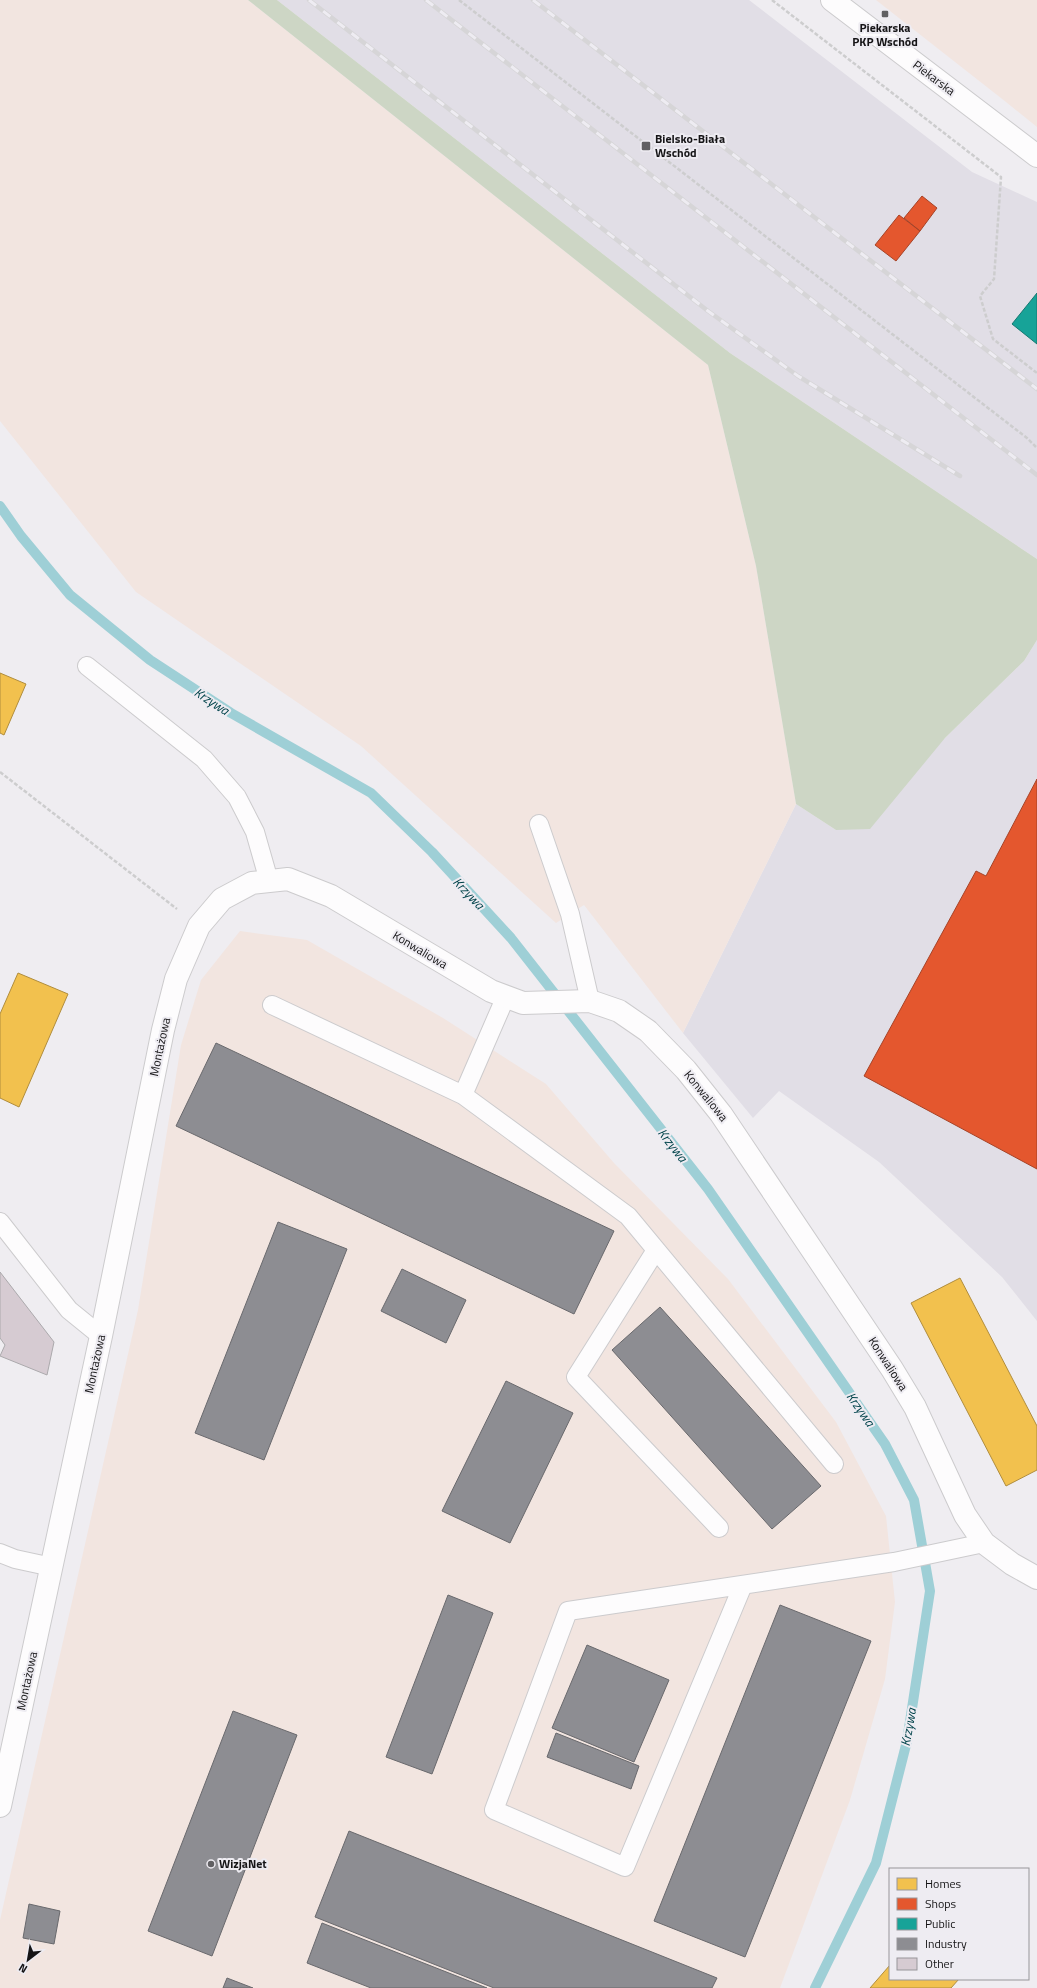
<svg xmlns="http://www.w3.org/2000/svg" width="1037" height="1988" viewBox="0 0 1037 1988" font-family="'Titillium Web',sans-serif">
  <rect width="100%" height="100%" fill="#efedf1"/>
  <path fill="#e1dee6" d="M277,0H749L972,172L1037,202V559L730,353Z
    M1037,640V1321L1002,1277L879,1162L779,1091L753,1118L683,1033L796,804L836,830L945,738L1024,661Z"/>
  <path fill="#f2e5e0" d="M0,0H248L708,365L756,566L796,804L683,1033L584,905L556,923L361,746L136,592L0,421Z
    M876,0H1037V127L1006,102Z
    M240,931L307,940L443,1018L546,1084L614,1163L728,1279L836,1422L886,1516L895,1602L885,1679L850,1800L780,1988H0V1920L138,1310L181,1045L201,980Z"/>
  <path fill="#cdd6c5" d="M248,0H277L730,353L1037,559V640L1024,661L945,738L870,829L836,830L796,804L756,566L708,365Z"/>
  <path fill="#f2c14e" stroke="#b08d3d" d="M0,673L26,684L4,735L0,733Z
    M18,973L68,994L19,1107L0,1098V1014Z
    M960,1278L1037,1426V1470L1006,1486L911,1303Z
    M890,1965V1979H959L951,1988H870Z"/>
  <path fill="#e4572e" stroke="#a64327" d="M922,196L937,208L920,231L904,218Z
    M899,215L920,231L896,261L875,245Z
    M1037,779V1169L864,1076L976,871L986,876Z"/>
  <path fill="#17a398" stroke="#167871" d="M1037,293V344L1012,324Z"/>
  <path fill="#8d8d92" stroke="#69696d" d="M216,1043L614,1231L574,1314L176,1126Z
    M278,1222L347,1249L264,1460L195,1433Z
    M402,1269L466,1300L446,1343L381,1311Z
    M660,1307L821,1486L772,1529L612,1350Z
    M506,1381L573,1413L510,1543L442,1511Z
    M448,1595L493,1613L432,1774L386,1757Z
    M780,1605L871,1641L745,1957L654,1921Z
    M587,1645L669,1680L634,1762L552,1728Z
    M233,1711L297,1735L212,1956L148,1931Z
    M556,1733L639,1766L631,1789L547,1757Z
    M349,1831L717,1978L712,1988H494L315,1917Z
    M29,1904L60,1911L54,1944L23,1938Z
    M322,1923L487,1988H371L307,1963Z
    M227,1978L253,1988H223Z"/>
  <g fill="none" stroke-linecap="round" stroke-linejoin="round">
    <path stroke="#9ecfd6" stroke-width="10" d="M0,506L21,536L70,595L150,660L231,713L371,793L432,852L511,938L708,1189L885,1444L914,1500L930,1591L907,1741L876,1863L815,1988"/>
  </g>
  <path fill="#d6cbd2" stroke="#aba9ac" d="M0,1272L54,1342L47,1375L0,1356L5,1345L0,1338Z"/>
  <g fill="none" stroke-linecap="round" stroke-linejoin="round">
    <defs>
      <path id="lane" d="M87,666L204,759L237,797L255,832L269,881
        M539,824L570,914L590,1001
        M272,1005L463,1095L628,1216L834,1464
        M463,1095L506,996
        M0,1222L69,1310L101,1336
        M656,1250L576,1377L719,1528
        M0,1553L15,1559L52,1567
        M743,1585L625,1867L494,1810L568,1611L894,1562L984,1543"/>
      <path id="street" d="M0,1806L101,1336L163,1030L176,979L199,926L222,899L252,883L288,879L331,896L491,991L523,1003L590,1001L619,1011L648,1031L686,1070L721,1114L892,1369L915,1407L965,1515L984,1543L1012,1564L1037,1578"/>
      <path id="secondary" d="M832,0L1037,156"/>
    </defs>
    <use href="#lane" stroke="#cccbcd" stroke-width="20"/>
    <use href="#street" stroke="#cccbcd" stroke-width="24"/>
    <use href="#secondary" stroke="#cccbcd" stroke-width="24"/>
    <path stroke="#cdcdce" stroke-width="2.5" stroke-dasharray="4 2" stroke-linecap="butt" d="M459,0L1027,438L1037,448
      M772,0L1001,177L994,279L980,296L993,339L1037,373
      M0,772L177,909"/>
    <use href="#lane" stroke="#fdfcfd" stroke-width="18"/>
    <use href="#street" stroke="#fdfcfd" stroke-width="22"/>
    <use href="#secondary" stroke="#fdfcfd" stroke-width="22"/>
    <defs>
      <path id="rail" d="M309,0L708,311L798,376L960,476
        M426,0L1037,475
        M533,0L1037,389"/>
    </defs>
    <use href="#rail" stroke="#d6d5d7" stroke-width="4.5"/>
    <use href="#rail" stroke="#eeecf2" stroke-width="3" stroke-dasharray="9" stroke-linecap="butt"/>
  </g>
  <g fill="#616063" stroke="#eeecf2" stroke-width="1.5">
    <rect x="881" y="10" width="8" height="8" rx="2"/>
    <rect x="641" y="141" width="10" height="10" rx="2"/>
    <circle cx="211" cy="1864" r="4"/>
  </g>
  <g text-anchor="middle" stroke-width="4" stroke-linejoin="round" paint-order="stroke">
    <g font-size="12" font-weight="bold" fill="#151416" stroke="#eeecf2" text-anchor="start">
      <text x="885" y="32" text-anchor="middle">Piekarska<tspan x="885" dy="14">PKP Wschód</tspan></text>
      <text x="655" y="143">Bielsko-Biała<tspan x="655" dy="14">Wschód</tspan></text>
      <text x="219" y="1868">WizjaNet</text>
    </g>
    <g font-size="12" fill="#151416" stroke="#eeecf2">
      <text transform="translate(934 78) rotate(37)" y="4">Piekarska</text>
      <text transform="translate(420 950) rotate(31)" y="4">Konwaliowa</text>
      <text transform="translate(160 1047) rotate(-78)" y="4">Montażowa</text>
      <text transform="translate(706 1096) rotate(51)" y="4">Konwaliowa</text>
      <text transform="translate(95 1364) rotate(-78)" y="4">Montażowa</text>
      <text transform="translate(888 1364) rotate(57)" y="4">Konwaliowa</text>
      <text transform="translate(27 1681) rotate(-78)" y="4">Montażowa</text>
    </g>
    <g font-size="13" font-style="italic" fill="#00434a" stroke="#eeecf2">
      <text transform="translate(212 701) rotate(33)" y="5">Krzywa</text>
      <text transform="translate(469 893) rotate(47)" y="5">Krzywa</text>
      <text transform="translate(673 1145) rotate(52)" y="5">Krzywa</text>
      <text transform="translate(861 1409) rotate(55)" y="5">Krzywa</text>
      <text transform="translate(908 1727) rotate(-80)" y="5">Krzywa</text>
    </g>
  </g>
  <rect x="889" y="1868" width="140" height="112" fill="#eeecf2" stroke="#97969a"/>
  <rect x="897" y="1878" width="20" height="12" fill="#f2c14e" stroke="#97969a"/>
  <text x="925" y="1888" font-size="12" fill="#151416">Homes</text>
  <rect x="897" y="1898" width="20" height="12" fill="#e4572e" stroke="#97969a"/>
  <text x="925" y="1908" font-size="12" fill="#151416">Shops</text>
  <rect x="897" y="1918" width="20" height="12" fill="#17a398" stroke="#97969a"/>
  <text x="925" y="1928" font-size="12" fill="#151416">Public</text>
  <rect x="897" y="1938" width="20" height="12" fill="#8d8d92" stroke="#97969a"/>
  <text x="925" y="1948" font-size="12" fill="#151416">Industry</text>
  <rect x="897" y="1958" width="20" height="12" fill="#d6cbd2" stroke="#97969a"/>
  <text x="925" y="1968" font-size="12" fill="#151416">Other</text>
  <g transform="translate(28 1960) rotate(211)" stroke="#eeecf2" stroke-width="3" paint-order="stroke">
  <path d="M0-3L7 15L0 10L-7 15Z" fill="#151416"/>
  <text y="-6" font-size="11" font-weight="bold" text-anchor="middle" fill="#151416">N</text>
  </g>
</svg>
